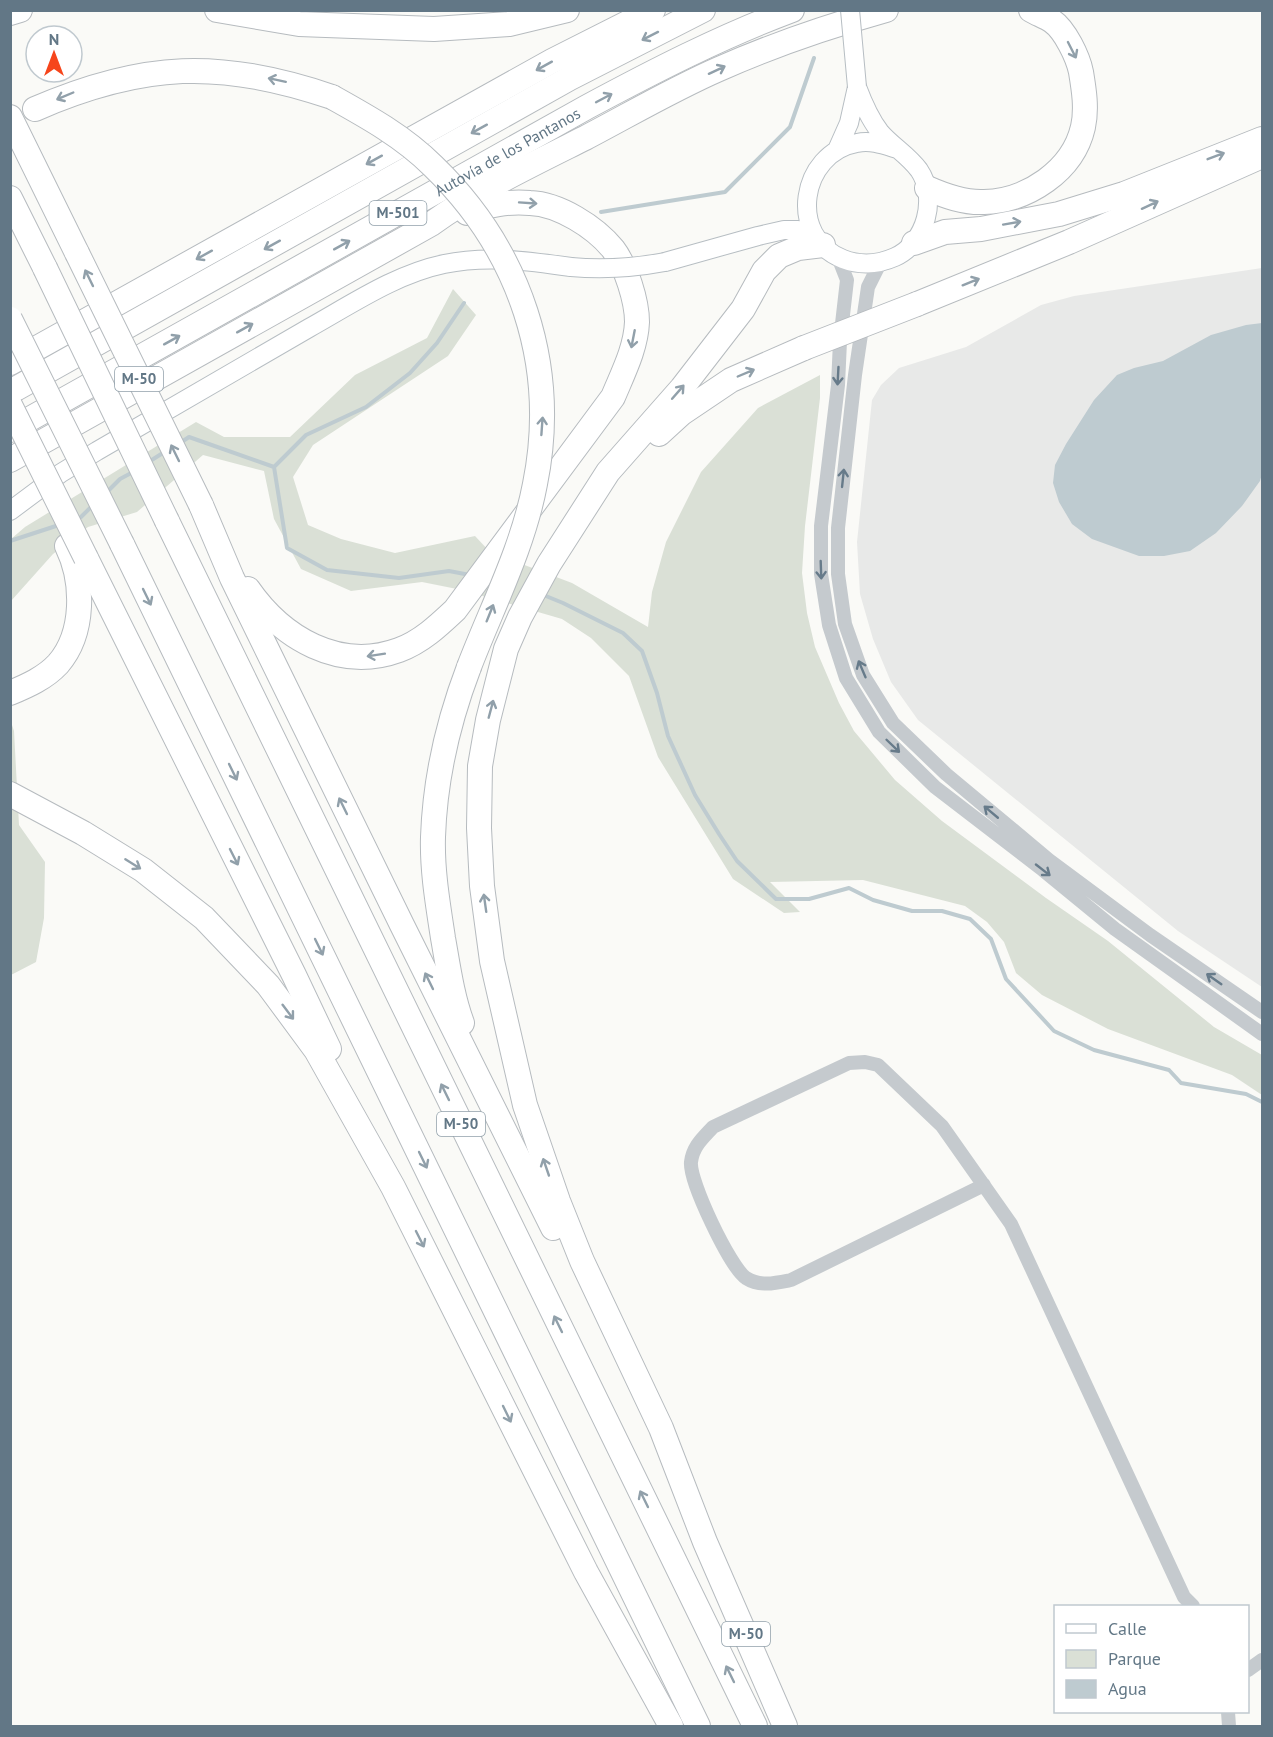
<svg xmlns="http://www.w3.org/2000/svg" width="1273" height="1737" viewBox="0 0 1273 1737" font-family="'PT Sans',sans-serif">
  <rect width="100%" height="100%" fill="#fafaf7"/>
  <path fill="#e8e9e8" d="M1262,268V987L1178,931L918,720L891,682L873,639L860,594L857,542L872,400L881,385L899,368L966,347L1041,305L1074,296Z"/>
  <path fill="#dae0d6" d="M453,289L476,315L448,356L313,445L293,477L308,525L341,539L395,553L475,536L490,552L572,583L648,627L652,592L666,542L701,472L758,408L820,375V398L805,526L802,573L807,613L815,647L839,703L854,731L895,780L942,821L1046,898L1108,941L1214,1027L1262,1055V1095L1232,1075L1108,1029L1042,995L1016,973L1004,942L987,922L965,906L863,880L770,882L800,912L784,913L733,879L658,757L629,676L591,638L562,619L462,590L422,582L351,591L301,569L274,519L264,471L203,455L137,512L88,527L53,554L11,601V539L25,527L196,422L224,437H290L355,375L427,338Z
    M10,719L14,731L19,825L45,862L44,918L36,962L11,975Z"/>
  <path fill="#becbd0" d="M1262,323V474L1260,481L1242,506L1216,533L1190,551L1164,556H1139L1092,539L1072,524L1059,502L1053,483L1055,465L1066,444L1094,400L1117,375L1134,368L1163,361L1211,335L1246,325Z"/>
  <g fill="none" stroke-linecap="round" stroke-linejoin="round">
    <path stroke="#becbd0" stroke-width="4" d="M601,212L725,192L790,127L814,58
      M180,443L189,437L274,467L306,435L366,407L410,373L437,343L464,303
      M147,463L166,451
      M274,467L287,548L327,570L399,578L449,571L470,575
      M106,493L120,479L133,472
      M75,520L81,517L94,504
      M10,541L59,525
      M541,594L563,603L623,633L642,651L657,693L668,736L695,795L719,834L737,861L776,899H809L849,888L873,900L912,911H942L970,919L991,939L1006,979L1054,1031L1094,1050L1169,1070L1181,1083L1246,1094L1262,1102"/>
    <defs>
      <path id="secondary" d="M857,87C863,103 869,118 880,132C892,146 908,155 919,170C938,198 926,243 895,257C877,265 861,266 843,259C787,237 800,153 857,143C871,140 884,145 897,149
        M837,150L849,123L857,87
        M665,262L758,236L784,230H798L815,236
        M10,511L61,473L97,451C167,410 238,369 309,328C352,304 396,274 444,264C486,255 530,261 571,267"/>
      <g id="highway">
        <path d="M217,10L299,24L434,29L509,24L567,10"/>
        <path d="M10,13L20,10"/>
        <path d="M35,109C143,62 221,59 332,97"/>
        <path d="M10,117L77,253"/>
        <path d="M927,188C945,196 964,203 984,202C1027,201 1073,171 1083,127C1087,109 1084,90 1081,72C1078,57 1065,30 1052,21C1046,17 1038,14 1031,10"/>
        <path d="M10,198L45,268"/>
        <path d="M914,243L945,232L981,229L1059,214L1124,194L1262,139"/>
        <path d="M917,304L1069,242L1262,156"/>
        <path d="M10,363L552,61L653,10"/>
        <path d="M10,392L570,78L703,10"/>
        <path id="s1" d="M10,430L587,107C654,71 720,37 792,10"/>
        <path d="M659,434L682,413L731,380L804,348"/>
        <path d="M10,460L431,224C478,190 533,164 585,138C629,115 673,89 719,69C773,45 829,26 886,10"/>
        <path d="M201,505L232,578L402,925L553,1228"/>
        <path d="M167,521L755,1726"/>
        <path d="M122,544L698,1726"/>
        <path d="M86,558L294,975L329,1049"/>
        <path d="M248,589C282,638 339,672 399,650C421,642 438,626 455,610L613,397C623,373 636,348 637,322C637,301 626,266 613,249C595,227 559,204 530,203C507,201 489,205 467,213"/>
        <path d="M10,693C27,686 45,678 58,664C85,633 84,581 67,546"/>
        <path d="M10,794L83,833L143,870L204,918L268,985L316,1050L393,1187L586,1572L671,1726"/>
        <path d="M462,1023C452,996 448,966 443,938C438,905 432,871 433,837C435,778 448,722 469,667"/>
        <path d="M785,1726L705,1542L661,1428L582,1261L558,1201L525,1105L492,961L482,886L479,828L480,766L488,720L506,649L520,617L549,564L608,472L682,388L743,309L764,271L779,256L798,248L823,245"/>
      </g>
    </defs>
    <use href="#secondary" stroke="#b7bec3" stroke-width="20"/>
    <use href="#highway" stroke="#b6bbbf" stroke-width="26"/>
    <path stroke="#c5cace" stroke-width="14" d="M838,257L847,280L840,341L838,385L821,526V574L829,625L846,678L879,732L935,787L1043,870L1115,929L1262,1034
      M880,263L868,287L855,375L838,528V574L845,624L863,675L893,723L946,774L1049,860L1150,935L1262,1012
      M984,1185L791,1280C776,1283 760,1287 746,1278C730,1267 689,1181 691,1162C693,1146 703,1138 713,1127L849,1063L865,1062L878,1065L942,1126L1011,1224L1184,1597L1193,1606
      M1248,1670L1262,1660
      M1228,1712L1229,1726"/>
    <use href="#secondary" stroke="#fff" stroke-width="18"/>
    <use href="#highway" stroke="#fff" stroke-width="24"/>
    <defs>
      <path id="secondary-bridge" d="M850,10L857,87
        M571,267C603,270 633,268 665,262"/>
      <path id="highway-bridge" d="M332,97C368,117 404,137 433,166C520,250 559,365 535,484C523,548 492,607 469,667
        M77,253L201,505
        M45,268L167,521
        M10,319L122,544
        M804,348L917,304
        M10,405L86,558"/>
    </defs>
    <use href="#secondary-bridge" stroke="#b7bec3" stroke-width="20" stroke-linecap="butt"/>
    <use href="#highway-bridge" stroke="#b6bbbf" stroke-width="26" stroke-linecap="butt"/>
    <use href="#secondary-bridge" stroke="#fff" stroke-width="18"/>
    <use href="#highway-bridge" stroke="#fff" stroke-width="24"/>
  </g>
  <defs><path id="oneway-shaft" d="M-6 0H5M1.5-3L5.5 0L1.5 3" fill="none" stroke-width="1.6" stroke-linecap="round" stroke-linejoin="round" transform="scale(1.5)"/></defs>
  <g stroke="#91a0aa">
    <use href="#oneway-shaft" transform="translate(650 36) rotate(153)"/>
    <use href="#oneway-shaft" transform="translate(1072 50) rotate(63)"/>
    <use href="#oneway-shaft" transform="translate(544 66) rotate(151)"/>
    <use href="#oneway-shaft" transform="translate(717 70) rotate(-25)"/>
    <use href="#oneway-shaft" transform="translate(277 80) rotate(-168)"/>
    <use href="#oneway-shaft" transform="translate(65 96) rotate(157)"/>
    <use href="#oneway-shaft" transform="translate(604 98) rotate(-28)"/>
    <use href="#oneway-shaft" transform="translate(479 129) rotate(151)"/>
    <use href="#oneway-shaft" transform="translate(1216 156) rotate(-21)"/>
    <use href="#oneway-shaft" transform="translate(374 160) rotate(151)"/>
    <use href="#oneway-shaft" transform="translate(528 203) rotate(4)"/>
    <use href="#oneway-shaft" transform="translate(1150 205) rotate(-25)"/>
    <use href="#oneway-shaft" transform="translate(1012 223) rotate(-10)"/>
    <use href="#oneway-shaft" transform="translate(272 245) rotate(151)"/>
    <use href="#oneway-shaft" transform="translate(342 245) rotate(-29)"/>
    <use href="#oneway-shaft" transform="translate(204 255) rotate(151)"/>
    <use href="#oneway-shaft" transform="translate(89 278) rotate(-116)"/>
    <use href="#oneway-shaft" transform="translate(971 282) rotate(-22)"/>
    <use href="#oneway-shaft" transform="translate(245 328) rotate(-29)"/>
    <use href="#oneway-shaft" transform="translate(633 339) rotate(101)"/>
    <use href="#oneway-shaft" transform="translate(172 340) rotate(-29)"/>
    <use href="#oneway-shaft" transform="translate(746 373) rotate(-23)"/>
    <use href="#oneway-shaft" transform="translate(678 392) rotate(-49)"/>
    <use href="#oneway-shaft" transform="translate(542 426) rotate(-86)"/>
    <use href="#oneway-shaft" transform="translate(175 453) rotate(-116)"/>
    <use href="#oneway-shaft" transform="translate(147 597) rotate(64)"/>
    <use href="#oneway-shaft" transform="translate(490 613) rotate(-68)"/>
    <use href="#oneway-shaft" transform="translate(376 655) rotate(171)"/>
    <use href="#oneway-shaft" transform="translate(491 709) rotate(-75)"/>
    <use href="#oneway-shaft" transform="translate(233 772) rotate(64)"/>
    <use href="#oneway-shaft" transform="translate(343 806) rotate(-116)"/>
    <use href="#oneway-shaft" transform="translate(234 857) rotate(63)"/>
    <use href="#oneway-shaft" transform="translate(133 864) rotate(32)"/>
    <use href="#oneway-shaft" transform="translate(485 903) rotate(-98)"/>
    <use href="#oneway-shaft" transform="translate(319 947) rotate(64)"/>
    <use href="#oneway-shaft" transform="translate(429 981) rotate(-116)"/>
    <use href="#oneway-shaft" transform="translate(288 1012) rotate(53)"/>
    <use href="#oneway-shaft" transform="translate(445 1092) rotate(-116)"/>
    <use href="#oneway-shaft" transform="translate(423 1160) rotate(64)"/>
    <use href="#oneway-shaft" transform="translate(546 1167) rotate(-109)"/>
    <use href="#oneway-shaft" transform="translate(420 1239) rotate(63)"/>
    <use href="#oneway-shaft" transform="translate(558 1324) rotate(-116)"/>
    <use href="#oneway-shaft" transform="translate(507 1414) rotate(64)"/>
    <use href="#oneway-shaft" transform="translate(644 1499) rotate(-116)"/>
    <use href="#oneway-shaft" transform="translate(730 1674) rotate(-116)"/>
  </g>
  <g stroke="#677b8a">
    <use href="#oneway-shaft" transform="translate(838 376) rotate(93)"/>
    <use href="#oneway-shaft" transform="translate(843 478) rotate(-84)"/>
    <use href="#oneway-shaft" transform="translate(821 570) rotate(88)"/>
    <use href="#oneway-shaft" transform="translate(862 669) rotate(-113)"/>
    <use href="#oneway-shaft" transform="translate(893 746) rotate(44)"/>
    <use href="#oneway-shaft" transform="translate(991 812) rotate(-140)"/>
    <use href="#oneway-shaft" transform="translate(1043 870) rotate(38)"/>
    <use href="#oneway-shaft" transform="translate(1214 979) rotate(-145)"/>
  </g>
  <g text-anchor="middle" stroke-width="6" stroke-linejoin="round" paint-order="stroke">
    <g fill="#fff" stroke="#91a0aa" stroke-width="1.5">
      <rect x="369.5" y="201" width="57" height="24" rx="4.5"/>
      <rect x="115" y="367" width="48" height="24" rx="4.5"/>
      <rect x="437" y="1112" width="48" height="24" rx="4.5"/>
      <rect x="722" y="1622" width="48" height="24" rx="4.5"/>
    </g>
    <g font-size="15" font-weight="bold" fill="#627786">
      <text x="398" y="218">M-501</text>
      <text x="139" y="384">M-50</text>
      <text x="461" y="1129">M-50</text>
      <text x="746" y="1639">M-50</text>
    </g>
    <g font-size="16" fill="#627786" stroke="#fff">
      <text dy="6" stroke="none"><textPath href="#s1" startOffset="570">Autovía de los Pantanos</textPath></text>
    </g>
  </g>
  <rect width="1273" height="1737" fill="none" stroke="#627786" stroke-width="24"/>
  <rect x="1054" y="1605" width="195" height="108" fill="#ffffff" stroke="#c0c9cf" stroke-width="1.5"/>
  <rect x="1066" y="1624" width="30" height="9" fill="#ffffff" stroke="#c0c9cf" stroke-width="1.5"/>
  <text x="1108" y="1635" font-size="18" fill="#627786">Calle</text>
  <rect x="1066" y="1650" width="30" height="18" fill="#dae0d6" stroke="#c0c9cf" stroke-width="1.5"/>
  <text x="1108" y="1665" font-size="18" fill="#627786">Parque</text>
  <rect x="1066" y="1680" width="30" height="18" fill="#becbd0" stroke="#c0c9cf" stroke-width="1.5"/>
  <text x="1108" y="1695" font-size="18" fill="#627786">Agua</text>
  <g transform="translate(54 54)"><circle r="28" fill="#ffffff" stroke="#c0c9cf" stroke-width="1.5"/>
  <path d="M0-4.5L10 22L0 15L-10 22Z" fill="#f6451b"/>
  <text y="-9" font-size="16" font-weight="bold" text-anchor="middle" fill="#627786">N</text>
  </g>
</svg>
